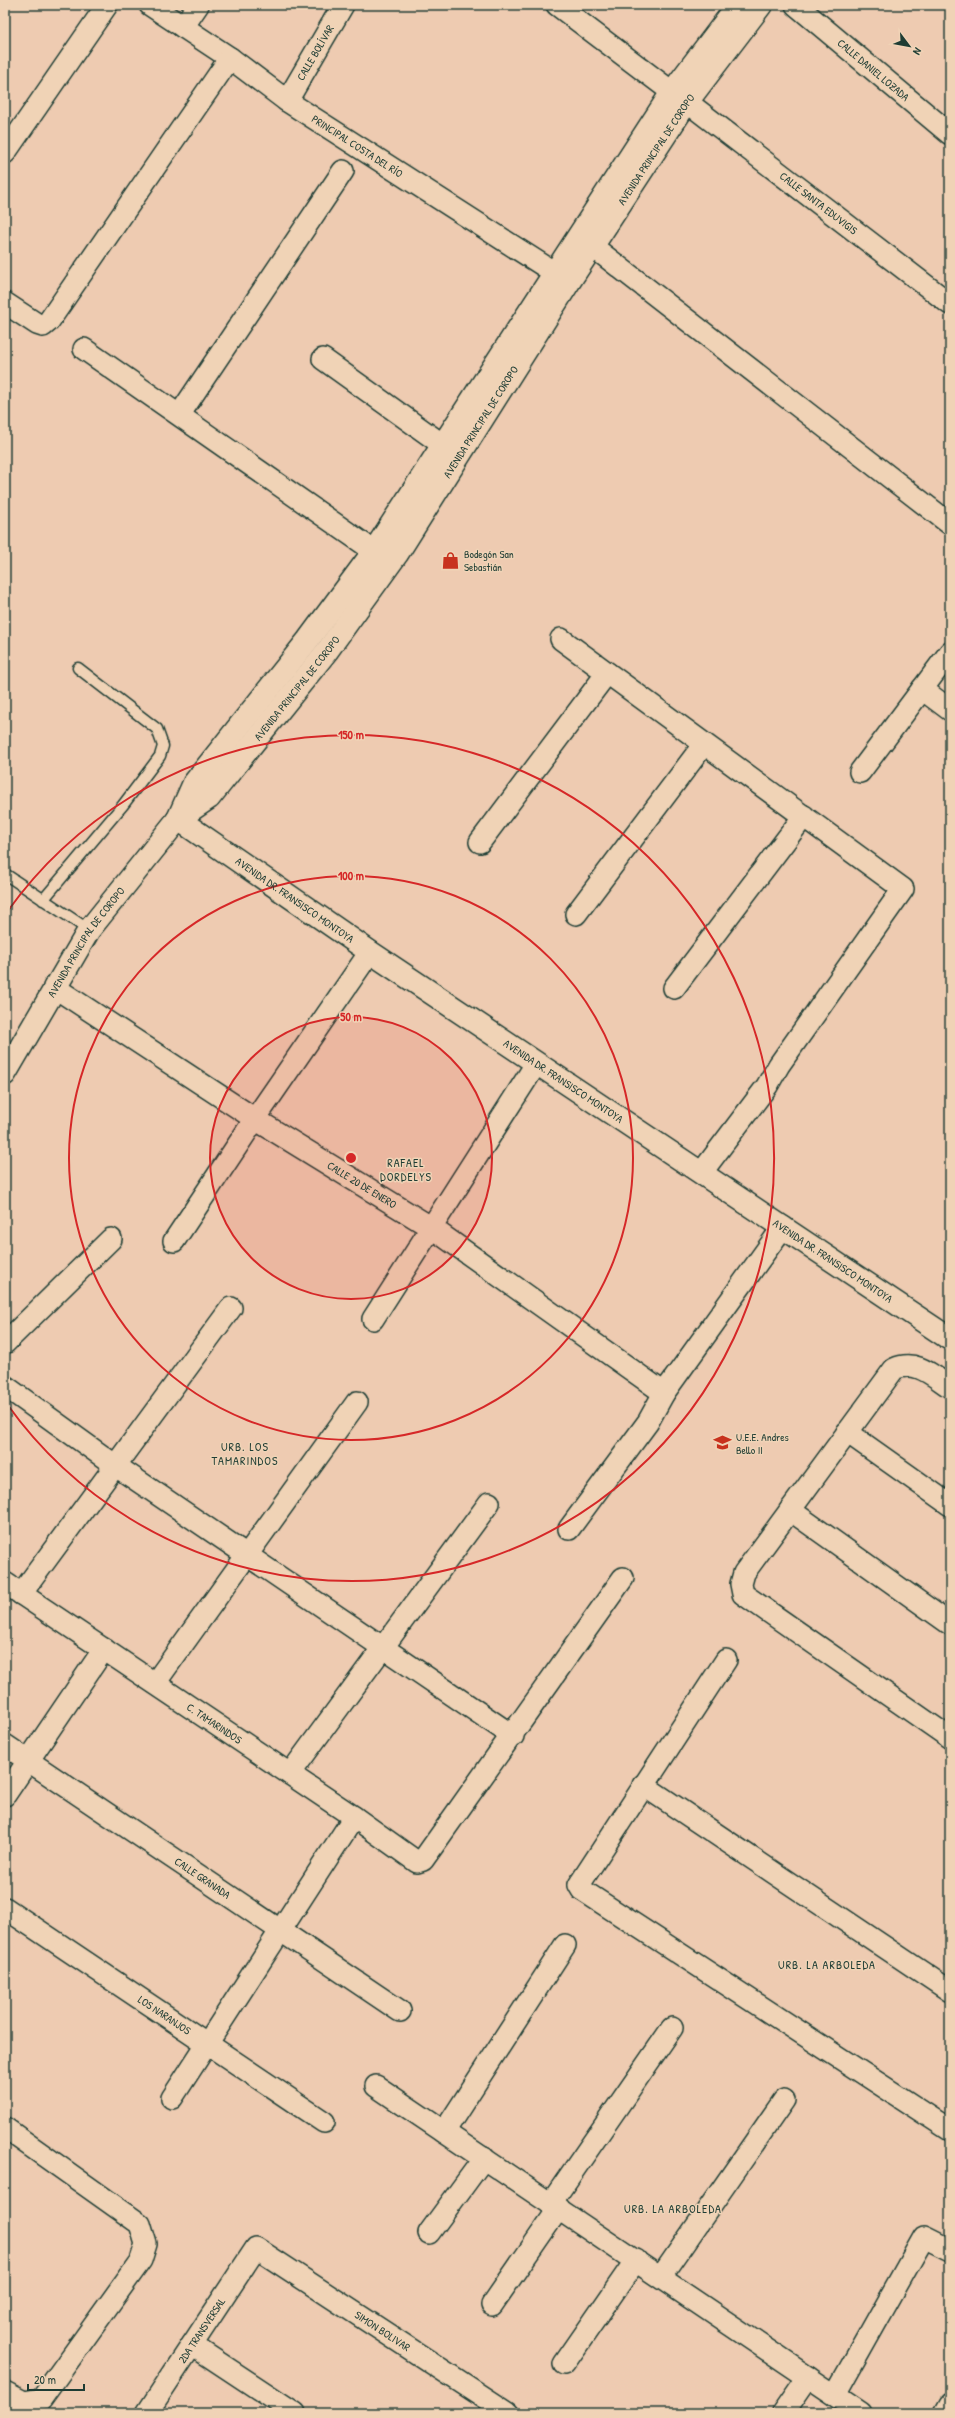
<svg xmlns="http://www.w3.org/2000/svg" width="955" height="2418" viewBox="0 0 955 2418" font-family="'Patrick Hand',sans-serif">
  <rect width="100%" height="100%" fill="#eecbb1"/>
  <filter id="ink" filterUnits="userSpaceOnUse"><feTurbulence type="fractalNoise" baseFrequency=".025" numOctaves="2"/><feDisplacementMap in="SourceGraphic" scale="8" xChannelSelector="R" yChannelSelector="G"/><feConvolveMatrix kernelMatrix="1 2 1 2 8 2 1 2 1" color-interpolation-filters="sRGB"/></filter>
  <g filter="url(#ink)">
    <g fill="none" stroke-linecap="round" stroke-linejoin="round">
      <defs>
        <path id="service" d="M5,874L89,930
          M43,900L123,805L160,756L163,746L157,729L78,668"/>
        <g id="minor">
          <path id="s1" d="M150,5L230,58L287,101L569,282"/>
          <path d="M557,5L672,92"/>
          <path id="s2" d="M796,5L950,134"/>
          <path d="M183,27L198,5"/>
          <path id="s3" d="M287,101L343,5"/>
          <path id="s4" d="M687,102L950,304"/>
          <path d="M5,153L107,5"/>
          <path d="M592,246L950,524"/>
          <path d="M5,303L37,324L43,326L49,321L230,58"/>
          <path d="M84,349L374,551"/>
          <path d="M323,359L443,445"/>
          <path d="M180,414L343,171"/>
          <path d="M561,639L903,889L779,1065L767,1086L702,1172"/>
          <path d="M922,689L950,710"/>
          <path d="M860,772L950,652"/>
          <path d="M480,842L607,673"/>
          <path d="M576,914L704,744"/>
          <path id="s5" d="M54,987L255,1119L432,1228L664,1393"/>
          <path d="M674,988L804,816"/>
          <path d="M174,1241L255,1119L370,952"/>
          <path d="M373,1319L536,1064"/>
          <path d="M5,1343L111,1239"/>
          <path d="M5,1386L116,1466L513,1736"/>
          <path d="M950,1387C932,1375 916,1359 894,1369L744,1573L741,1584L743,1594L950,1738"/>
          <path d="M847,1432L950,1505"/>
          <path d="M790,1510L950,1624"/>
          <path d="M569,1529L648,1422L664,1393L783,1227"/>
          <path id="s6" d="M5,1583L354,1817L417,1862L423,1860L623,1578"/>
          <path d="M21,1594L231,1308"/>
          <path d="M726,1660L579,1885L582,1890L950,2130"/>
          <path d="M155,1683L357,1402"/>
          <path id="s7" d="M5,1745L400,2011"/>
          <path d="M290,1774L489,1503"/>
          <path d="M643,1785L950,1991"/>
          <path d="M5,1795L104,1649"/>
          <path id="s8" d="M5,1908L324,2122"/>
          <path d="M376,2086L861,2413"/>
          <path d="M172,2098L354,1817"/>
          <path d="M5,2128L140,2224L146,2244L141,2260L41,2399L24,2402L5,2392"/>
          <path d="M444,2132L565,1945"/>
          <path d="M551,2203L672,2028"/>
          <path d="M429,2233L484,2158"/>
          <path d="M661,2277L784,2100"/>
          <path d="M492,2305L559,2208"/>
          <path d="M192,2345L295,2413"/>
          <path d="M564,2364L636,2260"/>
          <path d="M835,2395L924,2237L950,2250"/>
          <path id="s9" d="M147,2413L256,2248L508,2413"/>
          <path d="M783,2413L808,2377"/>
          <path d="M945,2413L950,2404"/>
        </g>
        <g id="tertiary">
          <path id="s10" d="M5,1074L89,930L178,819"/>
        </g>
        <g id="secondary">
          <path id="s11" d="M178,819L209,798L327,651L397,554L569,282L687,102L761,5"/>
          <path d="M178,819L194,783L308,640L374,551L672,92L738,5"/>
          <path id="s12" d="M178,819L370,952L950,1339"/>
        </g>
      </defs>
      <use href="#service" stroke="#1f3d34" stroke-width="13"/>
      <use href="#minor" stroke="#1f3d34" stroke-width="24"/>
      <use href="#tertiary" stroke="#1f3d34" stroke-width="25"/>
      <use href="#secondary" stroke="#1f3d34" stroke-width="25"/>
      <use href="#service" stroke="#f0d3b6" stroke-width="10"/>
      <use href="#minor" stroke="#f0d3b6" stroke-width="21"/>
      <use href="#tertiary" stroke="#f0d3b6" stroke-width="22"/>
      <use href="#secondary" stroke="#f0d3b6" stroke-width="22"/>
    </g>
  </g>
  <circle cx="351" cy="1158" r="141" fill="#d62828" fill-opacity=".12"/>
  <g fill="none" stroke="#d62828" stroke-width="2">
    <circle cx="351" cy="1158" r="141"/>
    <circle cx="351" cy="1158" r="282"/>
    <path d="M7 912A423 423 0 1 1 7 1404"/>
  </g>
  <defs>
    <symbol id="shop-bare" viewBox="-9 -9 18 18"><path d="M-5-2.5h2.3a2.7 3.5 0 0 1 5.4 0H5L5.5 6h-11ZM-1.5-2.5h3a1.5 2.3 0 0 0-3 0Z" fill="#c8321e" stroke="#f0d3b6" stroke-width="2.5" paint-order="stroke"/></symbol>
    <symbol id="school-bare" viewBox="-9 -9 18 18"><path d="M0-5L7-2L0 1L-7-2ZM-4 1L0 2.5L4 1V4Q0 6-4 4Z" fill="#c8321e" stroke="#f0d3b6" stroke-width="2.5" paint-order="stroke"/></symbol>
  </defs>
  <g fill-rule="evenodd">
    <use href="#shop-bare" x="438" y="548" width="25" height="25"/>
    <use href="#school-bare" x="710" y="1430" width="25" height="25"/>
  </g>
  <g text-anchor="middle" stroke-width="3" stroke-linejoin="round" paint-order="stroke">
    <g font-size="11" fill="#1f3d34" stroke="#f0d3b6">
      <text dy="4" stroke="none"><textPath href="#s3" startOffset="56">CALLE BOLÍVAR</textPath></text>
      <text dy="4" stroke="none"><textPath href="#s2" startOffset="101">CALLE DANIEL LOZADA</textPath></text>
      <text dy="4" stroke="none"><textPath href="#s1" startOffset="251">PRINCIPAL COSTA DEL RÍO</textPath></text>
      <text dy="4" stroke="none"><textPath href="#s11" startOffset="826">AVENIDA PRINCIPAL DE COROPO</textPath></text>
      <text dy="4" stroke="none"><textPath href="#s4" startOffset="166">CALLE SANTA EDUVIGIS</textPath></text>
      <text dy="4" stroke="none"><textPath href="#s11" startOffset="502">AVENIDA PRINCIPAL DE COROPO</textPath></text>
      <text dy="4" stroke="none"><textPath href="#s11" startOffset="178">AVENIDA PRINCIPAL DE COROPO</textPath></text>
      <text dy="4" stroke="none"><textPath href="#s12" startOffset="142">AVENIDA DR. FRANSISCO MONTOYA</textPath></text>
      <text dy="4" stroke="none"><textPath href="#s10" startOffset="155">AVENIDA PRINCIPAL DE COROPO</textPath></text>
      <text dy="4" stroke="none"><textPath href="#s12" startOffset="466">AVENIDA DR. FRANSISCO MONTOYA</textPath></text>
      <text dy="4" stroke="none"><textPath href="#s5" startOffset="366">CALLE 20 DE ENERO</textPath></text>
      <text dy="4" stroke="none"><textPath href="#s12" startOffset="790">AVENIDA DR. FRANSISCO MONTOYA</textPath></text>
      <text dy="4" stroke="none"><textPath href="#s6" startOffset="252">C. TAMARINDOS</textPath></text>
      <text dy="4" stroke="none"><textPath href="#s7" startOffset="238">CALLE GRANADA</textPath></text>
      <text dy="4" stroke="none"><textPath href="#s8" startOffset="192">LOS NARANJOS</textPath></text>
      <text dy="4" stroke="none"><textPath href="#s9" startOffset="99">2DA TRANSVERSAL</textPath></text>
      <text dy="4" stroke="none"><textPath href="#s9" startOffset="349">SIMON BOLIVAR</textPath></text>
    </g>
    <g font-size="11" fill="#1f3d34" stroke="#f0d3b6" text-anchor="start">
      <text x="464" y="558">Bodegón San<tspan x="464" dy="13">Sebastián</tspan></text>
      <text x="736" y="1441">U.E.E. Andres<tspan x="736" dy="13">Bello II</tspan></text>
    </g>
    <g font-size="12" letter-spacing="1" fill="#1f3d34" stroke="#f0d3b6">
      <text x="406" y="1167">RAFAEL<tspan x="406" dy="14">DORDELYS</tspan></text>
      <text x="245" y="1451">URB. LOS<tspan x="245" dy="14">TAMARINDOS</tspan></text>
      <text x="827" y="1969">URB. LA ARBOLEDA</text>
      <text x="673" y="2213">URB. LA ARBOLEDA</text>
    </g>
  </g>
  <circle cx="351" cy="1158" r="6" fill="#d62828" stroke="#f0d3b6" stroke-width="2"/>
  <g font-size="12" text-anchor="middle" font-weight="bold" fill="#d62828" stroke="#f0d3b6" stroke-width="3" stroke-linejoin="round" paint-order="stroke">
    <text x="351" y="739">150 m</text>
    <text x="351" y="880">100 m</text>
    <text x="351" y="1021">50 m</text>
  </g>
  <rect width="955" height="2418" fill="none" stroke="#f0d3b6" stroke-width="20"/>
  <rect x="10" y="10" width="935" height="2398" fill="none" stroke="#1f3d34" stroke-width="1.5" filter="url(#ink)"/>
  <g transform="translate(909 46) rotate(122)" stroke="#f0d3b6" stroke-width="3" paint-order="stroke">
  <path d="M0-3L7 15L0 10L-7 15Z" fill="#1f3d34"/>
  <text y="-6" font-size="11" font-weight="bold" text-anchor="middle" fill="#1f3d34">N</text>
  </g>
  <path d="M28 2384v6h56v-6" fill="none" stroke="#1f3d34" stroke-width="2"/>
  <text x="34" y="2384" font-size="12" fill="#1f3d34" stroke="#f0d3b6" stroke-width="3" paint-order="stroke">20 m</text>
</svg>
